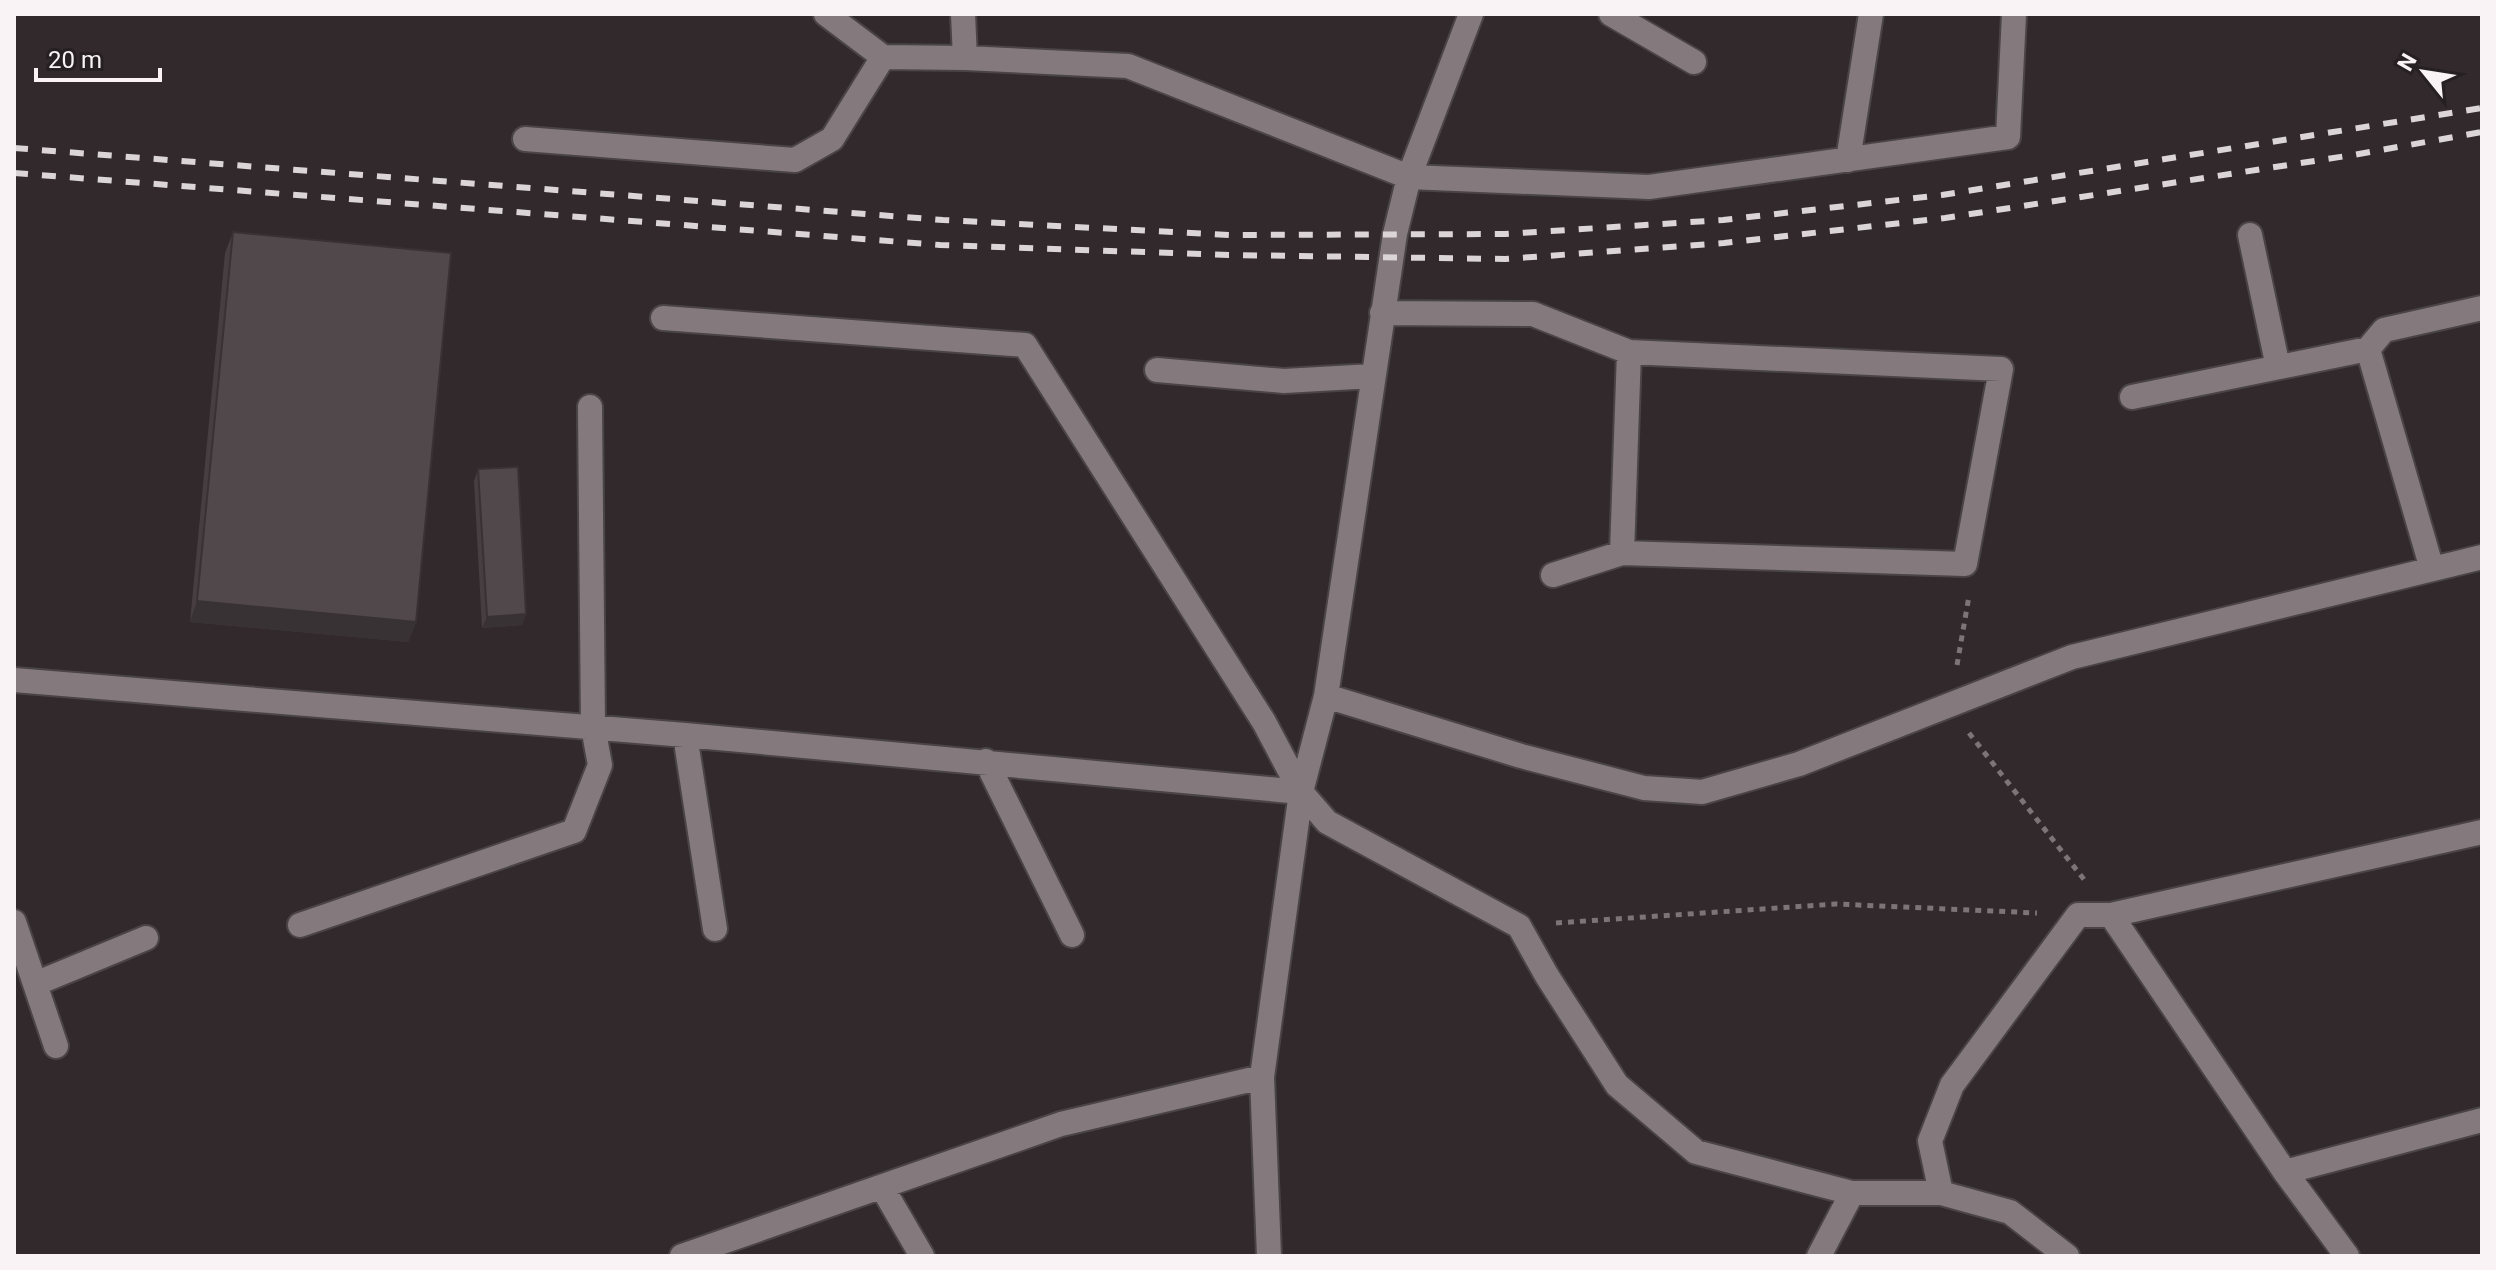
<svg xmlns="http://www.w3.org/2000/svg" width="2496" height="1270" viewBox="0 0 2496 1270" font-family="Roboto,sans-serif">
  <rect width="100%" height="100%" fill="#31292c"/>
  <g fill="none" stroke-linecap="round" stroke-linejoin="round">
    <defs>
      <path id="minor" d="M826,14L883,57L965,58L1128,66L1409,177L1649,187L2008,137L2014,14
        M963,14L965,58
        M1611,14L1694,62
        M525,139L795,160L832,139L883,57
        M1848,160L1871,14
        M2250,235L2278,367
        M1382,313L1533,314L1629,352L2001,369L1965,564L1622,553L1553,575
        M663,318L1025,345L1264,722L1301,792L1327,822L1519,926L1547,976L1617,1085L1696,1152L1852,1193H1941L2010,1212L2067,1256
        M1157,370L1284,381L1373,376
        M2132,397L2368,349
        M1622,553L1629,352
        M2432,569L2368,349L2384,330L2482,308
        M14,680L685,735L1301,792
        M1326,696L1521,756L1644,788L1702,792L1799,764L2072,657L2482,557
        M685,735L715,929
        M986,761L1072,935
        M2111,915L2285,1172L2347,1256
        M14,922L56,1046
        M300,925L574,831L600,765L593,727L590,407
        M35,984L146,938
        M2285,1172L2482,1120
        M882,1187L922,1256
        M1941,1193L1930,1141L1952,1085L2078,915H2111L2482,832
        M682,1256L1061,1124L1262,1077
        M1269,1256L1262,1077L1301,792L1326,696L1395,234L1409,177L1471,14
        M1819,1256L1852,1193"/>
    </defs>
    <use href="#minor" stroke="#4a4446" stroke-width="28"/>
    <path stroke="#7c7577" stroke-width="5" stroke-dasharray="6 6" stroke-linecap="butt" d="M1957,665L1969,596
      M1969,733L2086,882
      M1556,923L1836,904L2037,913"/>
    <use href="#minor" stroke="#847a7e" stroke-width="24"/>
    <path stroke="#dbd5d7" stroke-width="6" stroke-dasharray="14 14" stroke-linecap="butt" d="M14,148L943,220L1230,235L1505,234L1723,220L1942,195L2482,108
      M14,173L940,245L1229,255L1505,259L1724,243L1945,218L2353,155L2482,132"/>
  </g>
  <path fill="#463e40" d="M233,232L416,622L408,642L190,622L225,253Z
    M478,469L526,614L522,625L482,628L474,481Z"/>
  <path fill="#393234" d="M197,601L416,622L408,642L190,622Z
    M526,614L522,625L482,628L487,617Z"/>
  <path fill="#51484b" stroke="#393234" stroke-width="2" d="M233,232L451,253L416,622L197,601Z
    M518,467L526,614L487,617L478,469Z"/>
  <rect width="2496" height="1270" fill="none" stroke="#f9f3f5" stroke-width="32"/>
  <g transform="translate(2424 72) rotate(300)" stroke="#272022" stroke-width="6" paint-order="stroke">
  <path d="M0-6L14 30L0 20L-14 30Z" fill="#f9f3f5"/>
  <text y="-12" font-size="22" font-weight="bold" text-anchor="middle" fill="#f9f3f5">N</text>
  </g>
  <path d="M36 68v12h124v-12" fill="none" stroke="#f9f3f5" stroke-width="4"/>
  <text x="48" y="68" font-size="24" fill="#f9f3f5" stroke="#272022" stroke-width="6" paint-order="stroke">20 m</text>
</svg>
